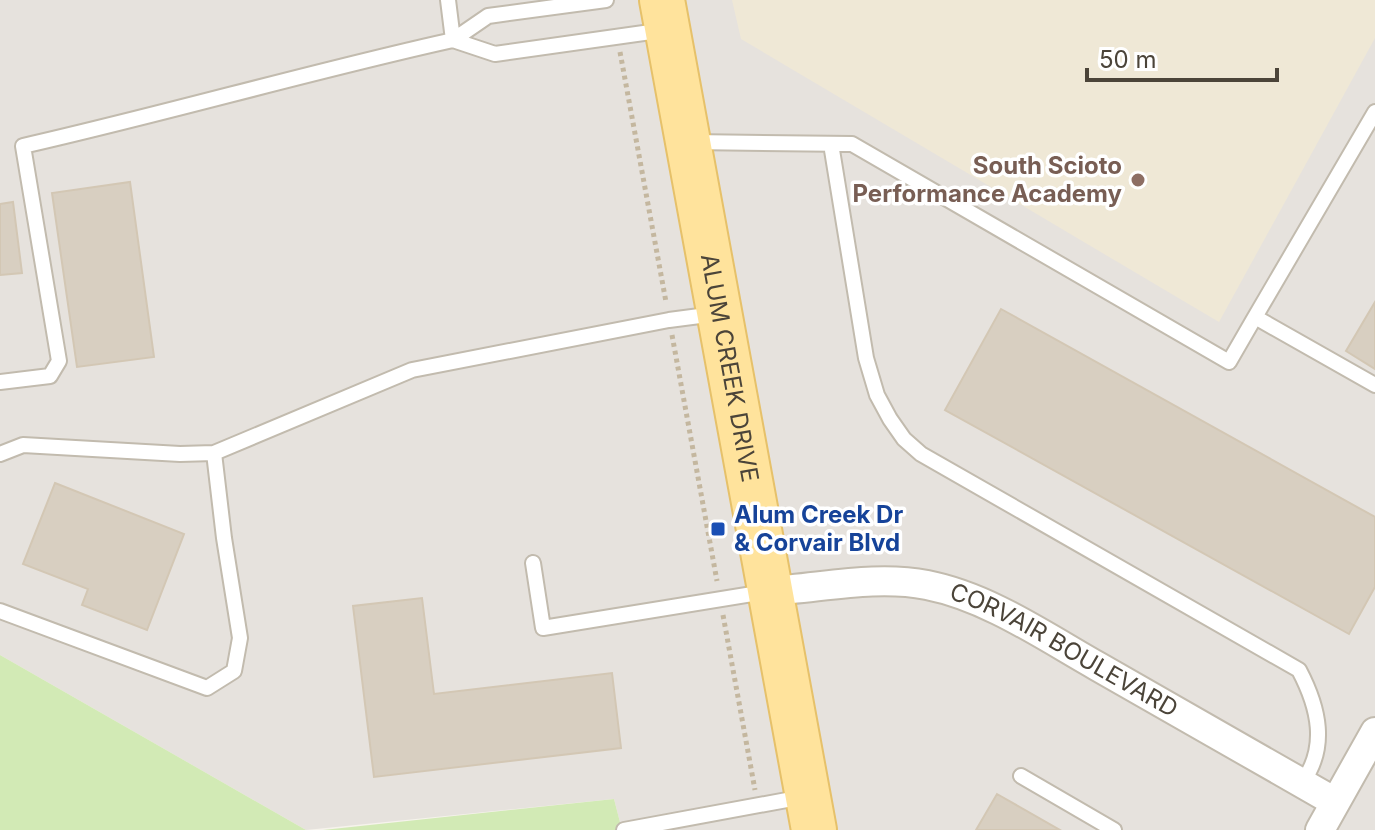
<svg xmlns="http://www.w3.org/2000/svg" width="1375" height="830" viewBox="0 0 1375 830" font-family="Inter,sans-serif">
  <rect width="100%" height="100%" fill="#f6f3ec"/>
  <path fill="#e6e2dd" d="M0,0H1375V830H622L614,799L306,830L0,655Z"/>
  <path fill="#efe8d6" d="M732,0H1375V38L1219,322L741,39Z"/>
  <path fill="#d2eab5" d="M0,655L306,830H0Z
    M614,799L622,830H323Z"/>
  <path fill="#d8cfc1" stroke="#d3c7b4" stroke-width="2" d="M130,182L154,357L77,367L52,193Z
    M13,202L22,273L0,275V204Z
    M1375,302V369L1346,351Z
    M1001,309L1375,517V587L1349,634L945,410Z
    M55,483L184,534L147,630L82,605L88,589L23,564Z
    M422,598L434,694L612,673L621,748L374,777L353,606Z
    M997,794L1060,830H976Z"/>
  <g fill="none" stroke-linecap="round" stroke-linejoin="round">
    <defs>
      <path id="service" d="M453,40L495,54L665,30
        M453,40L488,16L606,0
        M1375,112L1255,317L1375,385
        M691,142L852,144L1229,362L1255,317
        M831,144L866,358L877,395L890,419L904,439L921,454L1299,670C1319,708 1328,747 1302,783
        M0,382L50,376L59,361L23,146C168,113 309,72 453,40L448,0
        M0,454L23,445L180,454L214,453L412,370L669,320L715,314
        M533,563L543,628L765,592
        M0,611L207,688L234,671L240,638L224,538L214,453
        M1021,776L1114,830
        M624,830L803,797"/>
      <g id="minor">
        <path id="s1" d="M770,591C822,588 875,575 927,585C988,597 1044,636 1097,666C1176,711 1255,757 1335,802"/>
        <path d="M1320,830L1375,732"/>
      </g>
      <g id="primary">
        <path id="s2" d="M662,0L814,830"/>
      </g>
    </defs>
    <use href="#service" stroke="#c2bbae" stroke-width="18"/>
    <use href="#minor" stroke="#c2bbae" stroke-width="32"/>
    <use href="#primary" stroke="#e6c16a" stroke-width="48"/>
    <path stroke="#c4b79f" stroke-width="5" stroke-dasharray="4 4" stroke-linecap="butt" d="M620,52L666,302
      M672,335L717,581
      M723,615L755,790"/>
    <use href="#service" stroke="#fff" stroke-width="14"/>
    <use href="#minor" stroke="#fff" stroke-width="28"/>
    <use href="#primary" stroke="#ffe39c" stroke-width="44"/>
  </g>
  <circle fill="#8d6e63" stroke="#fff" stroke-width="3" cx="1138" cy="180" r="8"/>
  <rect fill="#1a4fb4" stroke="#fff" stroke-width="3" x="710" y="521" width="16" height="16" rx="4"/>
  <g text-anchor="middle" stroke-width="7" stroke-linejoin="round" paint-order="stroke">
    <g font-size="24" font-weight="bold" fill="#785e54" stroke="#fff" text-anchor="end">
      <text x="1122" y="174">South Scioto<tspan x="1122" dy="28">Performance Academy</tspan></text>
    </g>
    <g font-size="24" fill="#4b4439" stroke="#fff">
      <text dy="8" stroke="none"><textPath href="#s2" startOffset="374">ALUM CREEK DRIVE</textPath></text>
      <text dy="8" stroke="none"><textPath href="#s1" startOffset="310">CORVAIR BOULEVARD</textPath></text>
    </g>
    <g font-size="24" font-weight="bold" fill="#164399" stroke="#fff" text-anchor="start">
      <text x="734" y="523">Alum Creek Dr<tspan x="734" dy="28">&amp; Corvair Blvd</tspan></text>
    </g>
  </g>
  <path d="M1087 68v12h190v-12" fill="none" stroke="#4b4439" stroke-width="4"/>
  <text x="1099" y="68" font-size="24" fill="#4b4439" stroke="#ffffff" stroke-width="6" paint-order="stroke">50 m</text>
</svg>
